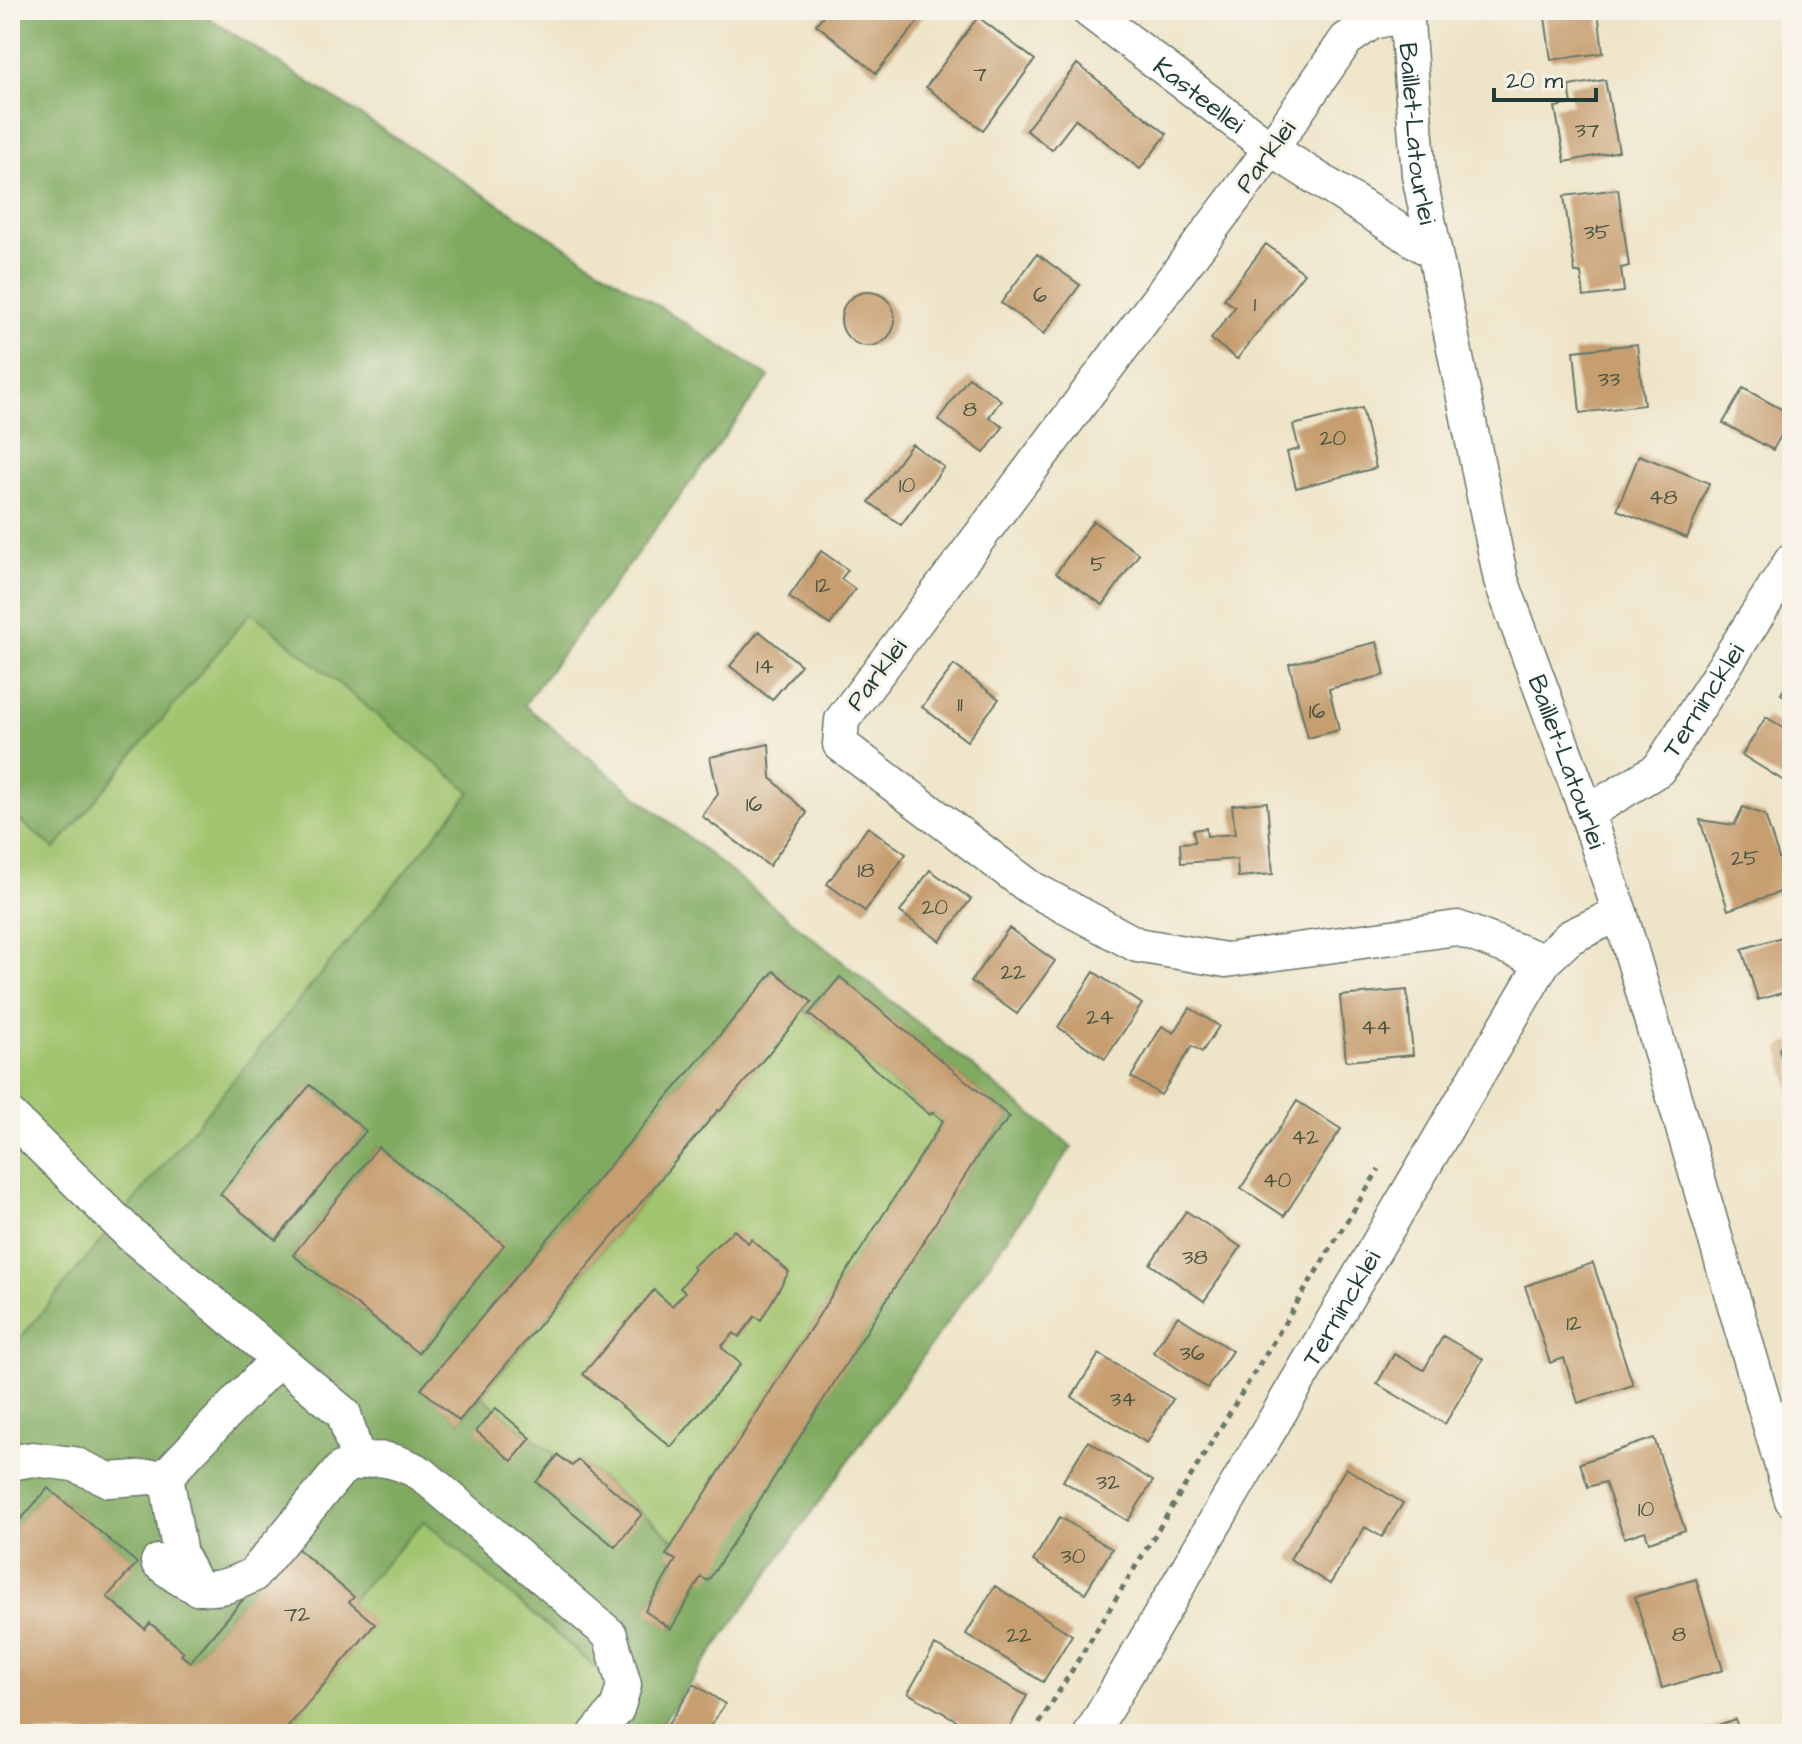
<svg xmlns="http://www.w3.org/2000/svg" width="1802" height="1744" viewBox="0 0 1802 1744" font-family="'Architects Daughter',sans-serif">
  <rect width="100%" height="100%" fill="#f7f3e8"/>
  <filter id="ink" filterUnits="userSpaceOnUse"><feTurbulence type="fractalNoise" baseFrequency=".0125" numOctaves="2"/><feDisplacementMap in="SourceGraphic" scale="16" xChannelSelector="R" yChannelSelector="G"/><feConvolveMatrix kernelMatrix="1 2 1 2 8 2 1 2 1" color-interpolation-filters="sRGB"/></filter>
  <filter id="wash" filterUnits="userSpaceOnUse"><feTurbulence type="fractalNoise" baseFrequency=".006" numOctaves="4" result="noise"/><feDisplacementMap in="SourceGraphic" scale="32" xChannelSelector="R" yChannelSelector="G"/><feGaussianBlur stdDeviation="1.8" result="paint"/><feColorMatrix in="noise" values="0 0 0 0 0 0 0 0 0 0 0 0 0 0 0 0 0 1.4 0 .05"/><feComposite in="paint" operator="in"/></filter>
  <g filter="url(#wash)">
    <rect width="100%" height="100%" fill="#eee4c8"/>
    <path fill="#a1c46e" stroke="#608051" stroke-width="2" d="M251,611L471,792L10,1351V813L55,848Z
      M804,1010L930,1115L933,1112L943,1121L676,1541L531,1437L481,1396L718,1110L720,1111Z
      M424,1520L620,1689L581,1734H282L374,1624L349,1602Z"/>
    <path fill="#80aa61" stroke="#50744a" stroke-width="2" fill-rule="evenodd" d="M10,10H196L769,377L524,705L1072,1147L654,1734H581L620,1688L424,1521L354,1597L291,1544L190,1662L107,1597L136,1563L48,1488L10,1532V1351L471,792L251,612L55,849L10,813ZM774,971L811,1002L804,1010L809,1014L840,978L1010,1117L982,1149L723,1554L701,1577L671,1628L645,1611L676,1560L667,1555L676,1541L578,1460L572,1466L531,1437L481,1396L459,1421L422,1389ZM310,1085L366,1131L276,1240L221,1194ZM378,1147L503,1245L418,1353L293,1255Z"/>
    <g id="blocks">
      <path fill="#c69e70" d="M828,10H917L924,15L876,73L816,24Z
        M1544,10H1598L1603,53L1551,60Z
        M978,17L1035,60L983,130L926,87Z
        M1077,64L1167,134L1140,169L1076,119L1052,150L1026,130Z
        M1605,80L1619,151L1565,162L1555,107L1572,104L1569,86Z
        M1618,189L1629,266L1621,268L1624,292L1584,297L1581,273H1575L1564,196Z
        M1266,244L1304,273L1237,359L1211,339L1235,307L1224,299Z
        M1037,254L1080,285L1044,334L1001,303Z
        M841 319a27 27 0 1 1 54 0a27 27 0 1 1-54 0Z
        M1637,344L1644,405L1580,413L1574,351Z
        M969,377L1001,400L989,417L1003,427L984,453L938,420Z
        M1743,388L1792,415L1773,450L1723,423Z
        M1362,408L1376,468L1296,488L1287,452L1299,449L1293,425Z
        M912,444L944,467L901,525L869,502Z
        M1639,455L1709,483L1687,538L1617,510Z
        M1093,521L1139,554L1103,605L1056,573Z
        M821,551L848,570L841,579L855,589L830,625L789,597Z
        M759,631L801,665L772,700L730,666Z
        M1377,642L1385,675L1329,689L1339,730L1308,738L1289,664Z
        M954,665L999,699L967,741L922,707Z
        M1792,676V701L1781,694Z
        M1766,717L1792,733V786L1742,755Z
        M769,744L771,778L807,813L769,866L702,816L718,794L710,757Z
        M1267,802L1273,874L1238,877L1237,859L1181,863L1180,843L1195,842L1193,830L1206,828L1207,836L1235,834L1232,805Z
        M1743,807L1765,815L1789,889L1728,910L1700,820L1734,825Z
        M868,827L906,854L865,911L827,884Z
        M930,870L971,899L940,941L900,912Z
        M1009,928L1055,961L1017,1014L971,981Z
        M1792,934V990L1758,1000L1742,949Z
        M774,971L812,1002L720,1111L718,1110L459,1421L421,1389Z
        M1094,972L1142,1004L1105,1059L1058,1027Z
        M840,977L1010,1117L982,1149L725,1555L708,1581L701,1577L671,1629L645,1611L676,1560L666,1555L943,1121L933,1112L930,1115L809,1014Z
        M1407,990L1413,1055L1346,1061L1340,996Z
        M1190,1008L1219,1026L1202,1052L1192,1046L1161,1095L1131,1077L1162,1026L1174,1033Z
        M1792,1041V1093H1791L1779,1049L1783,1044Z
        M310,1085L366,1131L276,1240L220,1194Z
        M1297,1101L1341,1129L1284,1216L1241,1188Z
        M378,1147L504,1245L418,1353L293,1255Z
        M1186,1211L1241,1247L1204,1301L1150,1264Z
        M734,1230L748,1243L751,1239L789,1272L761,1320L755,1316L739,1337L734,1333L721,1347L741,1364L671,1447L583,1374L654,1290L672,1306L685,1292L680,1288L695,1269L692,1267Z
        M1593,1263L1633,1385L1578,1403L1564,1358L1550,1363L1525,1286Z
        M1178,1316L1232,1351L1207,1388L1153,1352Z
        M1443,1336L1483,1359L1445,1424L1377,1384L1394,1354L1424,1370Z
        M1099,1354L1173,1399L1147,1443L1072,1397Z
        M496,1408L531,1438L512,1461L476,1431Z
        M1654,1438L1685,1530L1649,1542L1645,1531L1624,1538L1605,1482L1588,1487L1580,1463Z
        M1088,1441L1153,1481L1128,1521L1063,1481Z
        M558,1455L572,1466L578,1460L642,1514L615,1547L536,1482Z
        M1346,1468L1403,1503L1382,1537L1365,1527L1330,1584L1290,1559Z
        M48,1488L137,1563L107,1597L145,1629L150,1623L184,1652L181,1655L190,1662L291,1543L354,1597L349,1602L375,1624L282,1734H10V1532Z
        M1060,1517L1112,1549L1085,1593L1033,1561Z
        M1696,1579L1723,1670L1662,1688L1635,1597Z
        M995,1586L1072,1635L1043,1682L966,1634Z
        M935,1645L1027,1696L1006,1734H981L908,1693Z
        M694,1684L725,1704L705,1734H662Z
        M1735,1719L1741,1734H1693Z"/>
    </g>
  </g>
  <g filter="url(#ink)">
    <use href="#blocks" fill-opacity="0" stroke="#677768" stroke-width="2"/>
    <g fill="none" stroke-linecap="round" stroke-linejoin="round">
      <defs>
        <g id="minor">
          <path id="s1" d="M1088,10L1271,149L1433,252"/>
          <path id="s2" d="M1406,10L1419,175L1501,580L1587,813L1620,913L1792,1500"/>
          <path d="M1406,15L1372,22L1346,40L1271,149L842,720L840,744L1031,888L1137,945L1226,960L1457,928L1544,961"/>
          <path id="s3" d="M1587,813L1659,769L1792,560"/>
          <path d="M10,1116L130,1234L344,1414L358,1461"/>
          <path d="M10,1463L33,1459L74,1464L109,1480L166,1476"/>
          <path d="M158,1562C194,1591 209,1597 253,1575L341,1469C373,1454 392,1457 422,1474L610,1635L624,1685L617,1709L596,1734"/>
          <path d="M197,1588L180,1554L166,1476L278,1359"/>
          <path id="s4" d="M1091,1734L1544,961L1570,937L1620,913"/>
        </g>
      </defs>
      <use href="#minor" stroke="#677768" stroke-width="37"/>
      <path stroke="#677768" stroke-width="5" stroke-dasharray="6 6" stroke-linecap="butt" d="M1033,1734L1379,1169"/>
      <use href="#minor" stroke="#fff" stroke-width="34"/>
    </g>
  </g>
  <g text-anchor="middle" stroke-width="6" stroke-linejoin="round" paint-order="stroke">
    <g font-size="22" fill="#495543">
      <text x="980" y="81">7</text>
      <text x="1587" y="137">37</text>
      <text x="1597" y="239">35</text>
      <text x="1040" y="302">6</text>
      <text x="1255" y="311">1</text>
      <text x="1609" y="386">33</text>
      <text x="970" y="416">8</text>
      <text x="1333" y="445">20</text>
      <text x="907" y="492">10</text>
      <text x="1663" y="504">48</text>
      <text x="1098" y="571">5</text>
      <text x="823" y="592">12</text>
      <text x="765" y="673">14</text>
      <text x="960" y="711">11</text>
      <text x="1317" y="718">16</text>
      <text x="754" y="811">16</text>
      <text x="1745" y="865">25</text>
      <text x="866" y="877">18</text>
      <text x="935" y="914">20</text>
      <text x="1013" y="979">22</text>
      <text x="1100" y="1024">24</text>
      <text x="1376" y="1034">44</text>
      <text x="1305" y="1144">42</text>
      <text x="1277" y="1187">40</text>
      <text x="1195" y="1264">38</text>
      <text x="1574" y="1330">12</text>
      <text x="1192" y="1360">36</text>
      <text x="1123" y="1406">34</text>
      <text x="1108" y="1489">32</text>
      <text x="1646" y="1516">10</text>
      <text x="1073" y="1563">30</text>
      <text x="297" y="1621">72</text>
      <text x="1679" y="1641">8</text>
      <text x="1019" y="1642">22</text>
    </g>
    <g font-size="26" fill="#1f3d34" stroke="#f7f3e8">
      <text dy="9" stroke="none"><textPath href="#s1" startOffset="140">Kasteellei</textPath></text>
      <text dy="9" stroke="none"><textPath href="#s2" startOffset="124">Baillet-Latourlei</textPath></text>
      <text transform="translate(1265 156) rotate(-54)" y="9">Parklei</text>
      <text transform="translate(876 674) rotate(-53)" y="9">Parklei</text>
      <text dy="9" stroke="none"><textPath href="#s3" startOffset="166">Ternincklei</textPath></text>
      <text dy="9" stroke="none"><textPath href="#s2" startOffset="772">Baillet-Latourlei</textPath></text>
      <text dy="9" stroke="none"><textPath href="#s4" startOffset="494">Ternincklei</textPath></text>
    </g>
  </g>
  <rect width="1802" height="1744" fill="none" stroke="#f7f3e8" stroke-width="40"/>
  <path d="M1494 88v12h102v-12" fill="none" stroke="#1f3d34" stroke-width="4"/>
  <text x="1506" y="88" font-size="24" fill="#1f3d34" stroke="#f7f3e8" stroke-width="6" paint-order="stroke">20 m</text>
</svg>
